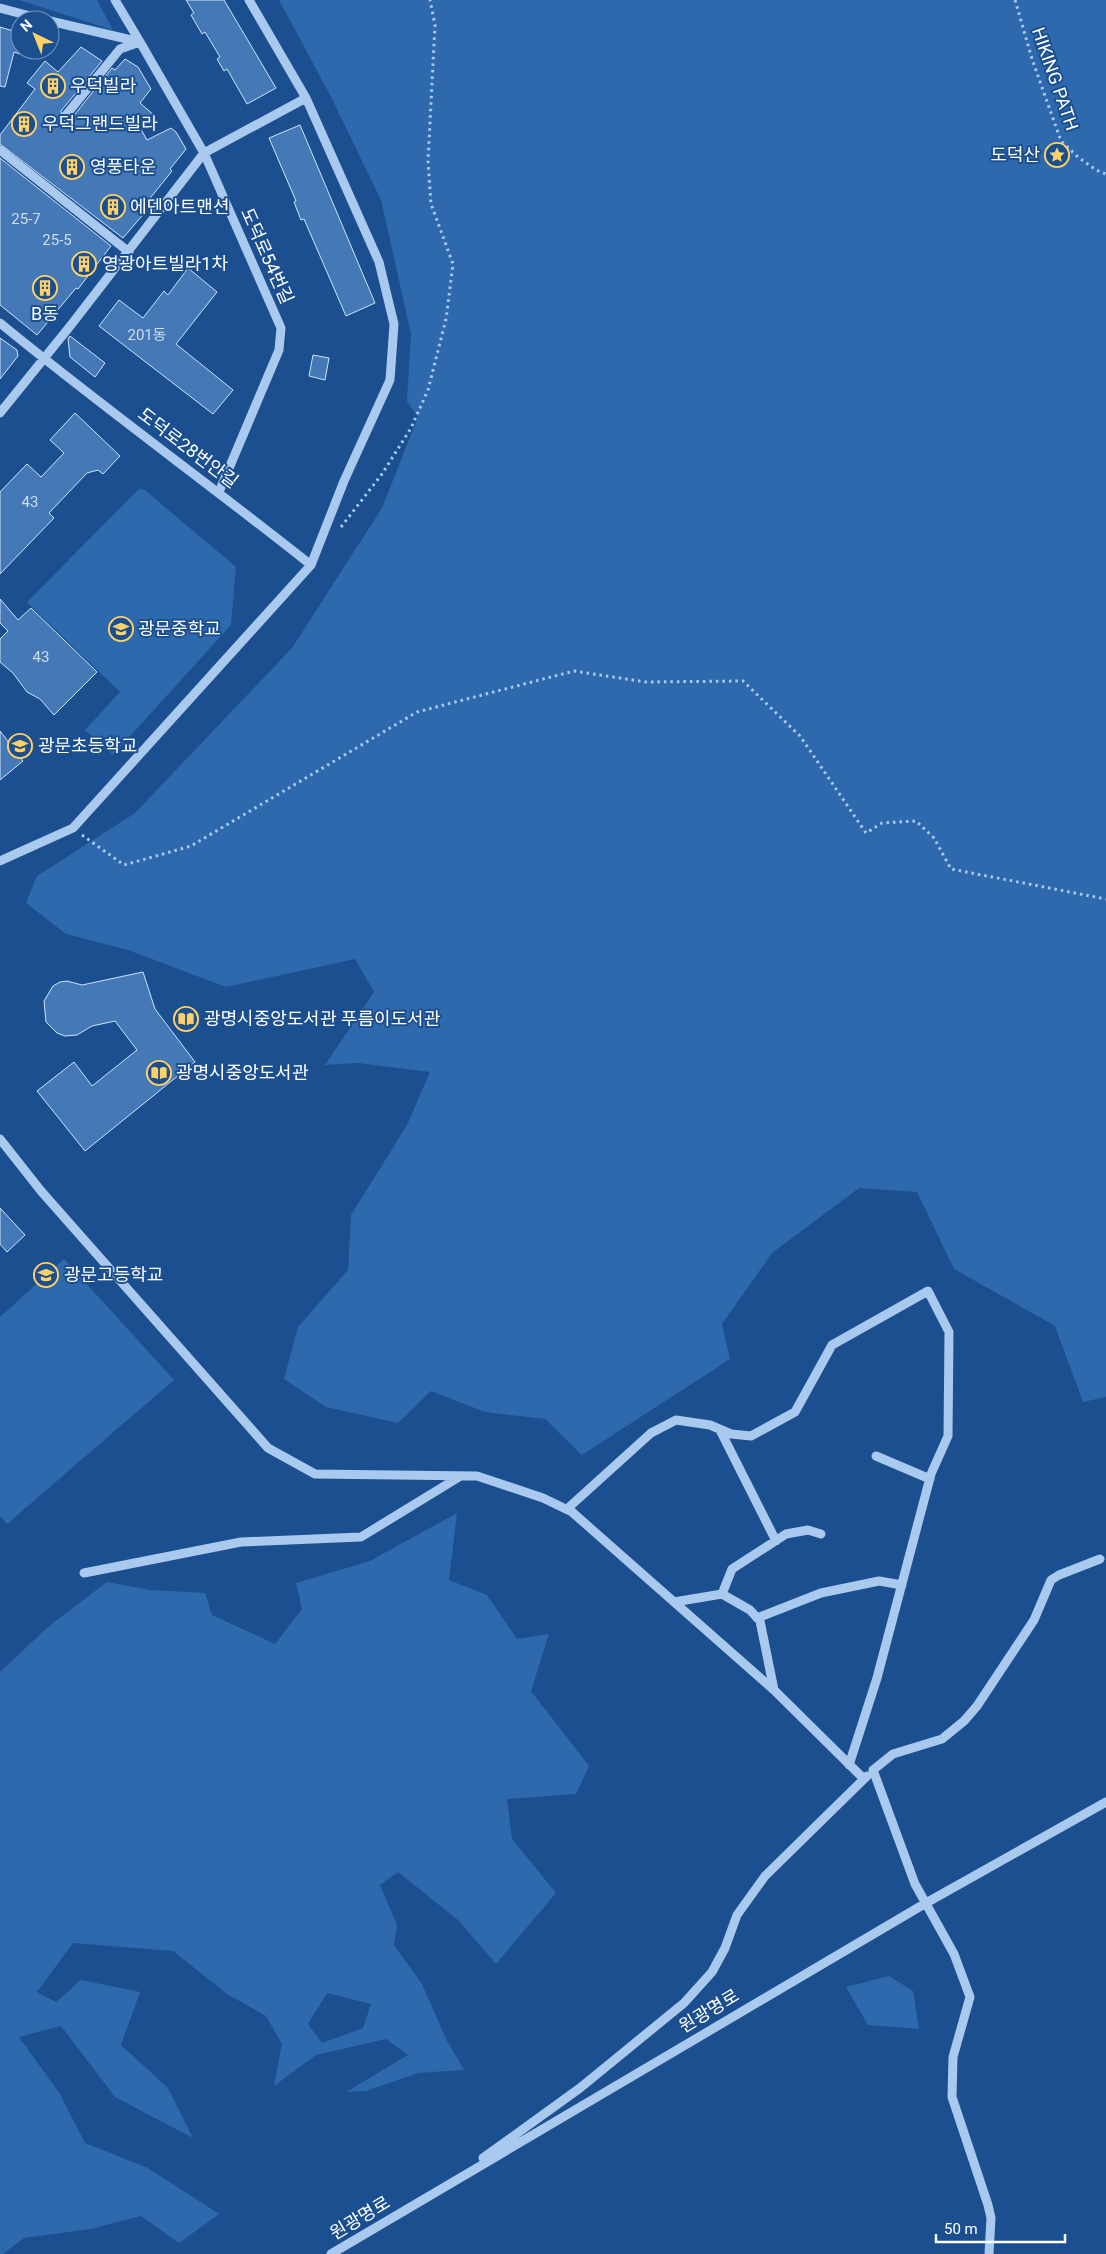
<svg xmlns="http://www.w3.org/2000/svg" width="1106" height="2254" viewBox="0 0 1106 2254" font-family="Roboto,'Noto Sans KR',sans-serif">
  <rect width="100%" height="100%" fill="#1b4f8f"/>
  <path fill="#2e69ad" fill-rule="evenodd" d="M19,0H97L113,30Z
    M279,0H1106V1397L1083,1402L1055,1326L954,1269L917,1192L859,1188L772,1253L722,1324L730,1359L582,1455L545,1419L485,1412L431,1391L398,1423L326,1407L284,1379L298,1327L348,1270L351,1215L407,1125L430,1072L358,1063L325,1065L374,992L355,959L226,987L128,950L66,934L26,903L37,876L135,813L292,648L382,508L418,417L407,401L411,334L381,200L330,95Z
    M139,489L145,490L236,567L231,625L113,755L85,730L120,692L27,602Z
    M64,1259L174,1380L7,1524L0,1516V1317Z
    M457,1513L449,1580L487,1595L517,1639L549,1634L531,1691L589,1766L576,1794L507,1799L512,1839L556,1893L496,1964L458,1920L398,1872L380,1885L397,1925L394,1945L422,1984L446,2039L464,2070L418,2073L366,2091L346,2092L408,2055L386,2039L316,2055L274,2086L282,2044L266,2016L227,1994L173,1951L73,1943L37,1992L56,2002L81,1980L140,1992L121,2045L168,2088L193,2138L115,2097L61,2026L19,2037L60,2094L85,2143L148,2168L219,2214L179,2243L141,2216L91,2229L24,2238L3,2254H0V1672L49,1626L107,1582L150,1590L205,1593L212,1615L275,1644L302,1609L296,1583L370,1561ZM327,1993L371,2004L363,2028L322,2043L308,2024Z
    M889,1976L913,1991L919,2029L868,2025L846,1987Z"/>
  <path fill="#4478b7" stroke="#cfe3fa" d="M186,0H224L276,88L247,104L227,69L224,71L217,59L220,57L205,32L202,34L191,15L194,13Z
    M0,27L20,33V54L14,52L5,87L0,86Z
    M81,47L102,61L61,111L62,119L65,121L71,119L112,68L115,70L125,59L138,67L151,89L140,103L155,116L139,126L147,140L171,128L176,132L186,149L170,169L172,171L143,207L147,210L123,238L0,144V135L35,89L27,83L45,61L58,72Z
    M300,125L375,303L346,316L304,219L301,220L294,202L296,201L269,138Z
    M0,158L111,246L78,289L76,288L37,335L0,305Z
    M188,268L217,292L176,344L233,390L213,414L99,326L119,300L143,318L164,291L168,295Z
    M70,336L105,363L95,377L70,357L68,339Z
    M0,338L17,350L18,356L0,379Z
    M313,355L329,358L325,380L309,376Z
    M75,413L120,456L103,474L98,470L87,473L49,513L54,518L0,574V492L27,464L41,477L64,453L50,440Z
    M0,599L18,620L31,608L97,672L54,715L40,699L27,692L13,673L0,662V639L8,631L0,623Z
    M0,731L23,761L0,780Z
    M143,972L155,1009L195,1062L85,1151L37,1091L74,1062L92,1086L137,1050L115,1021L92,1026L77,1035L65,1036L57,1033L46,1022L44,1001L53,986L60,982L67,981L82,985Z
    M0,1208L25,1235L7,1252L0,1244Z"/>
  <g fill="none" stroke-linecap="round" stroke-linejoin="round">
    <path stroke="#a9c9ee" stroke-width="3" stroke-dasharray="2.5 4" stroke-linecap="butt" d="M1015,0L1032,59L1061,141L1078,157L1096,170L1106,174
      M341,527L382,474L411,428L428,390L446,319L453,264L431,204L428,161L435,25L430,0
      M82,835L124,865L191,846L417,712L574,671L646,682L743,681L800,736L866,833L882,823L916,821L934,838L951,869L1106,899"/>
    <path stroke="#a9c9ee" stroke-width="9" d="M0,8L45,20
      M50,21L140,42L204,153L281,328L279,350L219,492
      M66,115L120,49L140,42L115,0
      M0,150L129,252
      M0,323C101,406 208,483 311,565
      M0,413L71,325L204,153L306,98
      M0,861L73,828L311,565L344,481L390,380L394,324L379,262L306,98L249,0
      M0,1139L41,1191L268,1448L315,1474L477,1476L543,1498L572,1512L774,1690L864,1779
      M720,1430L776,1541
      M876,1456L930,1479
      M567,1509L651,1433L676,1420L710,1425L731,1434L751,1436L795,1412L832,1345L928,1291L949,1332L948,1436L931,1474L877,1678L849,1765
      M84,1573L241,1542L361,1537L459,1477
      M722,1594L732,1569L786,1534L808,1530L821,1534
      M674,1602L722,1594L750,1610L760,1621L774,1690
      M757,1618L821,1593L879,1581L902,1585
      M483,2158L580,2088L684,2003L712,1972L725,1948L737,1915L765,1876L867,1776
      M331,2254L926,1903L1106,1802
      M989,2254L991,2218L988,2205L952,2097L953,2057L970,1997L954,1954L915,1884L873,1770L893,1754L942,1739L964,1721L977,1706L1034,1620L1051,1580L1059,1575L1100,1559"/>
  </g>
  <defs>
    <symbol id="building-ring" viewBox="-11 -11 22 22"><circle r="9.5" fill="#1b4f8f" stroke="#ffd166" stroke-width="1.5"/><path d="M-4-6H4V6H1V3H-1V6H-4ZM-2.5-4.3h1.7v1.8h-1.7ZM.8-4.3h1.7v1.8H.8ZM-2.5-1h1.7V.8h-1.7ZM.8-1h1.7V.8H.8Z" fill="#ffd166"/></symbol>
    <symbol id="sight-ring" viewBox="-11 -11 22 22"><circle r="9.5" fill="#1b4f8f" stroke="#ffd166" stroke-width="1.5"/><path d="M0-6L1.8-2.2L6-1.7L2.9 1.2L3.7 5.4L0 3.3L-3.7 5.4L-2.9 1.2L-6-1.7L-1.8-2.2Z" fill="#ffd166"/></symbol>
    <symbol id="school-ring" viewBox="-11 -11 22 22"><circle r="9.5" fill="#1b4f8f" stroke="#ffd166" stroke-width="1.5"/><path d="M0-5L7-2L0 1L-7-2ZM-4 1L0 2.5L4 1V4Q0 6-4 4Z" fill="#ffd166"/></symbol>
    <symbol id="library-ring" viewBox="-11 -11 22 22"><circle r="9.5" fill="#1b4f8f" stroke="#ffd166" stroke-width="1.5"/><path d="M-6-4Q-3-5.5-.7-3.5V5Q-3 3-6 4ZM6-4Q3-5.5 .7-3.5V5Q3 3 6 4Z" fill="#ffd166"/></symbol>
  </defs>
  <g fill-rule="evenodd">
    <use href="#building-ring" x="39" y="72" width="28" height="28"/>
    <use href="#building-ring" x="10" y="110" width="28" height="28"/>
    <use href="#sight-ring" x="1043" y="141" width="28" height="28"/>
    <use href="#building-ring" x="58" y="153" width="28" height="28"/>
    <use href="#building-ring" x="99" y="193" width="28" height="28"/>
    <use href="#building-ring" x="70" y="250" width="28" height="28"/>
    <use href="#building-ring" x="31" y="274" width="28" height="28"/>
    <use href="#school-ring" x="107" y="615" width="28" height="28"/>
    <use href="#school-ring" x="6" y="732" width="28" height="28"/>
    <use href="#library-ring" x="172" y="1005" width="28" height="28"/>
    <use href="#library-ring" x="145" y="1059" width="28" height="28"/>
    <use href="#school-ring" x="32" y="1261" width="28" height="28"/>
  </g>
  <g text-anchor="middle" stroke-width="4" stroke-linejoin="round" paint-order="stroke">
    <g font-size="15" fill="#d0dded">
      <text x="26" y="224">25-7</text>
      <text x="57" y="245">25-5</text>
      <text x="147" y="340">201동</text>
      <text x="30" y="507">43</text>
      <text x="41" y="662">43</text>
    </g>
    <g font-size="18" fill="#fff" stroke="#1b4f8f">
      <text transform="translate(1055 79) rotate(71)" y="6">HIKING PATH</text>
      <text transform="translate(267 256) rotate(66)" y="6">도덕로54번길</text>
      <text transform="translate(188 448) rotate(37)" y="6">도덕로28번안길</text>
      <text transform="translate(709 2011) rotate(-31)" y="6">원광명로</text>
      <text transform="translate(360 2218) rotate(-31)" y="6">원광명로</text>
    </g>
    <g font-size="18" fill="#fff" stroke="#1b4f8f" text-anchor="start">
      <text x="70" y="92">우덕빌라</text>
      <text x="42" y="130">우덕그랜드빌라</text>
      <text x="1040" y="161" text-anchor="end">도덕산</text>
      <text x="90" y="173">영풍타운</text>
      <text x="130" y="213">에덴아트맨션</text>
      <text x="102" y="270">영광아트빌라1차</text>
      <text x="45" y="320" text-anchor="middle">B동</text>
      <text x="138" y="635">광문중학교</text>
      <text x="38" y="752">광문초등학교</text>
      <text x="204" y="1025">광명시중앙도서관 푸름이도서관</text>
      <text x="176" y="1079">광명시중앙도서관</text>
      <text x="64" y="1281">광문고등학교</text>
    </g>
  </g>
  <g transform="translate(35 35) rotate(317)"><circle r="24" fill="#1b4f8f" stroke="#7695bc"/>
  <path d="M0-4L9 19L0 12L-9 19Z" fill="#ffd166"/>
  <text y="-8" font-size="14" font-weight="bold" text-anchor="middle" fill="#ffffff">N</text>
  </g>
  <path d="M936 2234v8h129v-8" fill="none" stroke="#ffffff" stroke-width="2.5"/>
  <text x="944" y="2234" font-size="15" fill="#ffffff" stroke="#1b4f8f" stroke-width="4" paint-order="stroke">50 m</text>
</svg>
